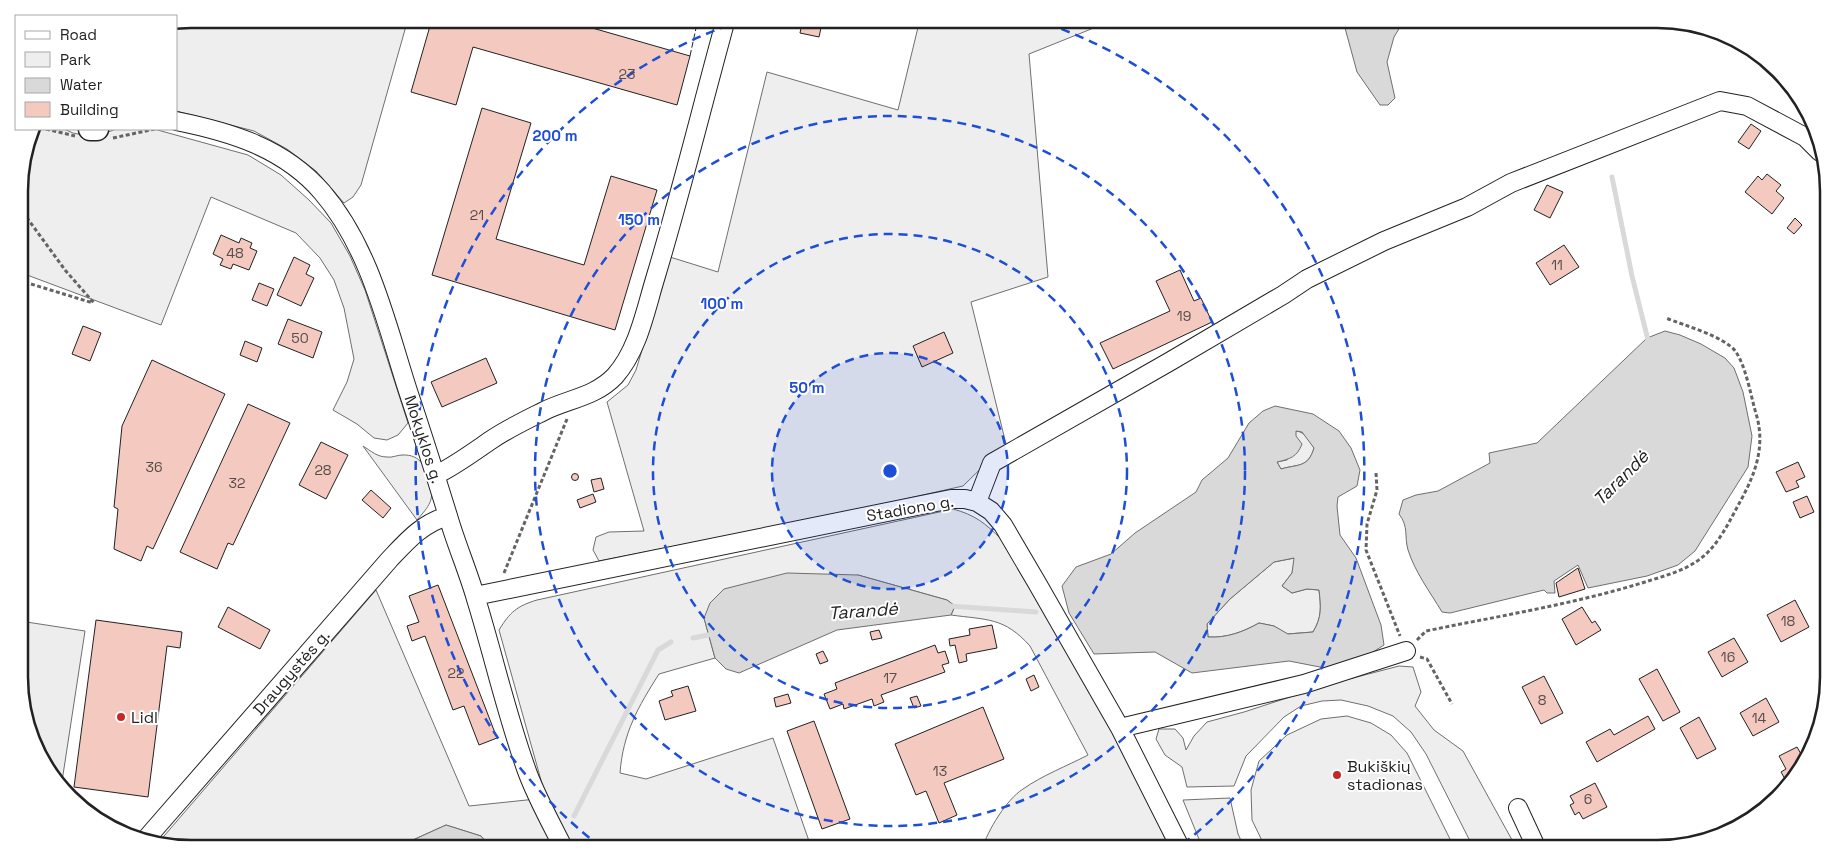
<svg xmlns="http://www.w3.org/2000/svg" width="1847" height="868" viewBox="0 0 1847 868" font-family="'Space Grotesk',sans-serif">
  <rect width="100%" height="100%" fill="#fff"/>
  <path fill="#eee" stroke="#6f6f6f" d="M190,19H408L361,185L353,197L344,203L316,171L287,149L254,131L176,111V22Z
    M920,19H1116L1029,54L1048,277L971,302L1006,444L963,486L833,515L599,561L593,550L596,537L609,532L644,531L607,402L628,385L636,370L670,257L718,272L767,72L898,110Z
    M33,129H64L73,133L89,136L103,134L116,129H154L248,155L281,175L309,200L331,223L350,256L365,290L408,423L398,435L387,440L374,438L357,424L333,410L347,382L354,359L344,308L334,280L320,258L296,233L211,197L161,325L19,272V179Z
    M1296,431C1305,432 1310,440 1314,448C1308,468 1298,464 1281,469L1277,462L1287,460Z
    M363,446C371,451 377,457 387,457C392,458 397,455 402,455C421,454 426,468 430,482C435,500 429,506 417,520Z
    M953,509C975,515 985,523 1001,539L1126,754L1170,849H982C988,830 1006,800 1023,789C1043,775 1067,766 1088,755L1030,646C1004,617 987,620 951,615L955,606L947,600L858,575L704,618L715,658L659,674C638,707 623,733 620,773L646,779L773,738L809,841L783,849H572L566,839L551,849H492L481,836L446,825L393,849H190L158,843L376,590L469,806L546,798L499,630C510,612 517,606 537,600Z
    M1295,558L1292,573L1282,586L1292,593L1307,589L1319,590C1321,607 1322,617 1313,632L1287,634L1274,626L1259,623C1243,632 1227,638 1208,637L1207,624L1230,599L1274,562Z
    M1399,666L1413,667L1421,692L1415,706L1434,730L1463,751L1517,849H1474L1426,754L1411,732L1393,716L1368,706L1341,700L1322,701L1301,706L1284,717L1246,756L1234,786L1187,787L1182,767L1165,755L1156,739L1159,729H1175L1183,738L1186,750L1194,736L1207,722L1244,712L1330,684Z
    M1347,716L1371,723L1391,735L1407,753L1455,849H1266L1252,820L1251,790L1259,761L1287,735L1321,719Z
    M1230,798L1238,834L1245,849H1203L1183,800Z"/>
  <path fill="#ededed" stroke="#6f6f6f" d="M20,621L85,631L61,788L54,782L20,701Z"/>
  <path fill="#d9d9d9" stroke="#6f6f6f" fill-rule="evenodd" d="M1347,19H1405L1394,37L1387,62L1395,98L1388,105H1380L1357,72L1345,28Z
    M1665,331L1680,335L1701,344L1725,358L1734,368L1743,392L1752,436L1748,467L1695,551L1678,565L1647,576L1588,588L1578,565L1554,581L1555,593H1547L1544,590L1450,613L1442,612C1430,592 1415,572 1408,550C1404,536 1409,527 1399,514L1403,500L1416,495L1438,491L1490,463L1489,453L1537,443L1647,338Z
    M1275,406L1313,414L1339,431L1351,448L1360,470L1357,486L1338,497L1337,506L1340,535L1356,558L1381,625L1384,645L1359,661L1325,668L1289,661L1192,673L1155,652L1094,654L1069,613L1062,586L1076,567L1111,554L1135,533L1196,492L1202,480L1228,458L1249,423L1263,411ZM1296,431L1302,432L1314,448C1308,468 1298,464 1281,469L1277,462C1290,459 1297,457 1302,444L1296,436ZM1294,558L1292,573L1282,586L1292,593L1307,589L1319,590C1321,607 1322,617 1313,632L1288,634L1274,626L1259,623C1243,632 1227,638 1208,637L1207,624L1230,599L1274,562Z
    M787,573L858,575L947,600L955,606L951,615L837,630L739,673L726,669L715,658L704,618L710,603L724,589Z
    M446,825L481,836L492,849H393Z"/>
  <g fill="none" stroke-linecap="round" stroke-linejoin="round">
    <path stroke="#d9d9d9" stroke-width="5" d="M1612,177L1632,276L1649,344
      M950,606L1036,612
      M693,638L713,634
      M574,816L658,650L671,642
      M540,849L544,846"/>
  </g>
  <path fill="#f3c9c0" stroke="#222" d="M432,19H561L690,56L677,105L473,47L456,105L411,92Z
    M803,19H823L819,37L800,33Z
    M482,108L531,123L496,239L584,265L611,176L657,190L615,330L432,275Z
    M1751,124L1761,131L1749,149L1738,142Z
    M1767,174L1781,185L1776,191L1784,198L1772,214L1745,192L1758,176L1762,180Z
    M1547,185L1563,192L1550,218L1534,210Z
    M1795,218L1802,225L1794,234L1787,228Z
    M221,235L239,243L241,238L252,243L250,248L257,251L249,270L233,264L231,269L220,265L223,259L213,254Z
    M1564,245L1579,267L1550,285L1536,263Z
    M294,257L310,265L306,274L314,278L301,306L277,295Z
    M1180,270L1194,301L1201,298L1212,322L1113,369L1100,343L1170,311L1156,281Z
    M259,283L274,289L267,306L252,300Z
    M288,319L322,332L313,358L278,344Z
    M83,326L101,333L90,361L72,354Z
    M944,332L953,353L922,367L913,346Z
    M245,341L262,348L257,362L240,355Z
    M486,358L497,383L442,407L431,382Z
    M152,360L225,394L153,549L147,546L141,561L114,549L118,509L114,507L122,426Z
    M248,404L290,423L233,545L228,543L217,569L180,552Z
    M321,442L348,455L326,499L299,485Z
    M1798,462L1805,477L1796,481L1799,487L1786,492L1776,472Z
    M571.5 477a3.5 3.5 0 1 1 7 0a3.5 3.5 0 1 1-7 0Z
    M601,478L604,489L594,492L591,480Z
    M371,490L391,508L383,518L362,500Z
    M593,494L596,502L580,508L577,500Z
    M1807,496L1814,512L1800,518L1793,502Z
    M1578,568L1585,589L1559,597L1556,583Z
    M438,585L497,738L479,745L464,706L453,710L425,636L412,641L407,626L419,622L409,596Z
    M1795,600L1809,627L1781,642L1767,615Z
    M228,607L270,630L260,649L218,627Z
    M1582,607L1592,623L1595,621L1601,630L1576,645L1562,619Z
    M96,620L182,632L180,648L167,646L148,797L74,787Z
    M992,625L997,648L966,654L967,661L959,663L955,645L950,646L949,639L970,635L969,629Z
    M879,630L882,638L872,640L870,632Z
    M1734,638L1748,662L1722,677L1708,652Z
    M935,645L938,653L945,651L949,663L942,665L945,672L881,695L884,702L874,706L872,699L844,709L843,704L830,709L824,694L837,689L835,683Z
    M823,651L828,661L820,664L816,654Z
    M1657,669L1680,712L1663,721L1639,679Z
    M1034,675L1039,687L1031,691L1026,679Z
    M1544,676L1563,713L1541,724L1522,687Z
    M688,686L696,711L665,720L659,701L673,696L671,691Z
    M788,694L791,703L776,707L774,698Z
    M917,696L921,706L914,708L910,698Z
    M1766,698L1779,722L1753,736L1740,713Z
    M983,707L1004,759L944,783L957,815L939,823L926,791L916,795L895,744Z
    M1648,716L1655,729L1597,762L1586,742L1610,729L1614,735Z
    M1699,717L1716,749L1697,759L1680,728Z
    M814,721L850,819L822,829L787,731Z
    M1797,747L1805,761L1789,786L1781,772L1786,769L1779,756Z
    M1595,783L1607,807L1583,819L1579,812L1575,815L1570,805L1574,803L1570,796Z"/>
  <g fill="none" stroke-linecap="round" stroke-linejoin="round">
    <defs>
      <path id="minor" d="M176,121C231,132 284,148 322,192C370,248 386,323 408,391C422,433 435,474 448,516C456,544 468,571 476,599C494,657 507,717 528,774C538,800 552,825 564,849
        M436,475C456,465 472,453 491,440C507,429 526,420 544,411C568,399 595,397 615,376C638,350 645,312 655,279C681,193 702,106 726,19
        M977,502L992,463L1169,362L1283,295L1307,279L1384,241L1467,207L1511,183L1720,101L1747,106L1805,137L1820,152
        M475,596L951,499H965L977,502L991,511L1003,525L1037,583L1120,728L1181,849
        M1120,728L1304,684L1406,651
        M1518,808L1537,849
        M145,840L389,560C406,542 422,523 448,516"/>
      <path id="major" d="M90,129H97"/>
    </defs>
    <use href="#minor" stroke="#222" stroke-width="20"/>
    <use href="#major" stroke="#222" stroke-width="25"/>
    <path stroke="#646464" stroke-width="3" stroke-dasharray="4 2.5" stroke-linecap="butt" d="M46,129L75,136
      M113,138L155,129
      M19,207L65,270L94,303
      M19,279L31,284L93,303
      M1376,473L1377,490L1367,524L1366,550L1400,636
      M504,573L567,419
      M1417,640L1426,631C1499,616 1574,604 1645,582C1664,576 1684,571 1700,559C1719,545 1730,520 1741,500C1755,474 1765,448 1757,417C1751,398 1747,369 1736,352C1726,337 1683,325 1666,318
      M1420,657L1427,659L1452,704"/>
    <use href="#minor" stroke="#fff" stroke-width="18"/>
    <use href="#major" stroke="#fff" stroke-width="22"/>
    <path stroke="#222" stroke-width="1" stroke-dasharray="6 2.5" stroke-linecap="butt" d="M690,56L698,19"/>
  </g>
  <circle cx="890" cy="471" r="118" fill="#1d4ed8" fill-opacity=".12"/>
  <g fill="none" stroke="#1d4ed8" stroke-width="2.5" stroke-dasharray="9 6">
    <circle cx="890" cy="471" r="118"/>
    <circle cx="890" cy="471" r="237"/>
    <circle cx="890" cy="471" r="355"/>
    <path d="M601 847A474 474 0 0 1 747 19M1033 19A474 474 0 0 1 1179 847"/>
  </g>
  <g fill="#c62828" stroke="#fff" stroke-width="2">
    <circle cx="121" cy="717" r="5"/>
    <circle cx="1337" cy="775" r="5"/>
  </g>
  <g text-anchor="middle" stroke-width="4" stroke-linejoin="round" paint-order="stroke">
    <g font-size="14" fill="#564c4a">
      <text x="627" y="79">23</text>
      <text x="477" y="220">21</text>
      <text x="235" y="258">48</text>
      <text x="1557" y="270">11</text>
      <text x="1184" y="321">19</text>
      <text x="300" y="343">50</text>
      <text x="154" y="472">36</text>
      <text x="323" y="475">28</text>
      <text x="237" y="488">32</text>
      <text x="1788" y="626">18</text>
      <text x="1728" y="662">16</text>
      <text x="456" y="678">22</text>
      <text x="890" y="683">17</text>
      <text x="1542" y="705">8</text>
      <text x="1759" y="723">14</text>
      <text x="940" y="776">13</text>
      <text x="1588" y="804">6</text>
    </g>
    <g font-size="16" fill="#222" stroke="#fff">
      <text transform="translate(424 439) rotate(72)" y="6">Mokyklos g.</text>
      <text transform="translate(910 508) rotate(-10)" y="6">Stadiono g.</text>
      <text transform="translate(291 672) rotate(-49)" y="6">Draugystės g.</text>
    </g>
    <g font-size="16" fill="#222" stroke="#fff" text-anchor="start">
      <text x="131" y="723">Lidl</text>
      <text x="1347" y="772">Bukiškių<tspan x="1347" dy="18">stadionas</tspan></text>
    </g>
    <g font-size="18" font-style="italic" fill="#222" stroke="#fff">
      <text transform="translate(1621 478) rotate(-45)" y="6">Tarandė</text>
      <text transform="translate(863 611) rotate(-4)" y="6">Tarandė</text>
    </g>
  </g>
  <path d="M0 0H1847V868H0ZM191 28H1657A163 163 0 0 1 1820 191V677A163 163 0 0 1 1657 840H191A163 163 0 0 1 28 677V191A163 163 0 0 1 191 28Z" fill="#fff" fill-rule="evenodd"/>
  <path fill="none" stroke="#222" stroke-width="2.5" d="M191 28H1657A163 163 0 0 1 1820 191V677A163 163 0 0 1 1657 840H191A163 163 0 0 1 28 677V191A163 163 0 0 1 191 28Z"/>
  <circle cx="890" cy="471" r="8" fill="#1d4ed8" stroke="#fff" stroke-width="2.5"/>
  <g font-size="15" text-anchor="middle" font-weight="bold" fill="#1d4ed8" stroke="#fff" stroke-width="4" stroke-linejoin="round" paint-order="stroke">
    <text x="555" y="141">200 m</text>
    <text x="639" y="225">150 m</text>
    <text x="722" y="309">100 m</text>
    <text x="807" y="393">50 m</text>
  </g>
  <rect x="15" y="15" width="162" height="115" fill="#ffffff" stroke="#a7a7a7"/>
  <rect x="25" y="31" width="25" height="8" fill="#ffffff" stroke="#a7a7a7"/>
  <text x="60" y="40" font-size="15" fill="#222222">Road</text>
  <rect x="25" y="52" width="25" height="15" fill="#eeeeee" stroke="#a7a7a7"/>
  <text x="60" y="65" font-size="15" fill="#222222">Park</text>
  <rect x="25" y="78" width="25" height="15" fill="#d9d9d9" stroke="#a7a7a7"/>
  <text x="60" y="90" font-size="15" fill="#222222">Water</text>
  <rect x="25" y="102" width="25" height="15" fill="#f3c9c0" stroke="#a7a7a7"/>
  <text x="60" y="115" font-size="15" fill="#222222">Building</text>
</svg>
